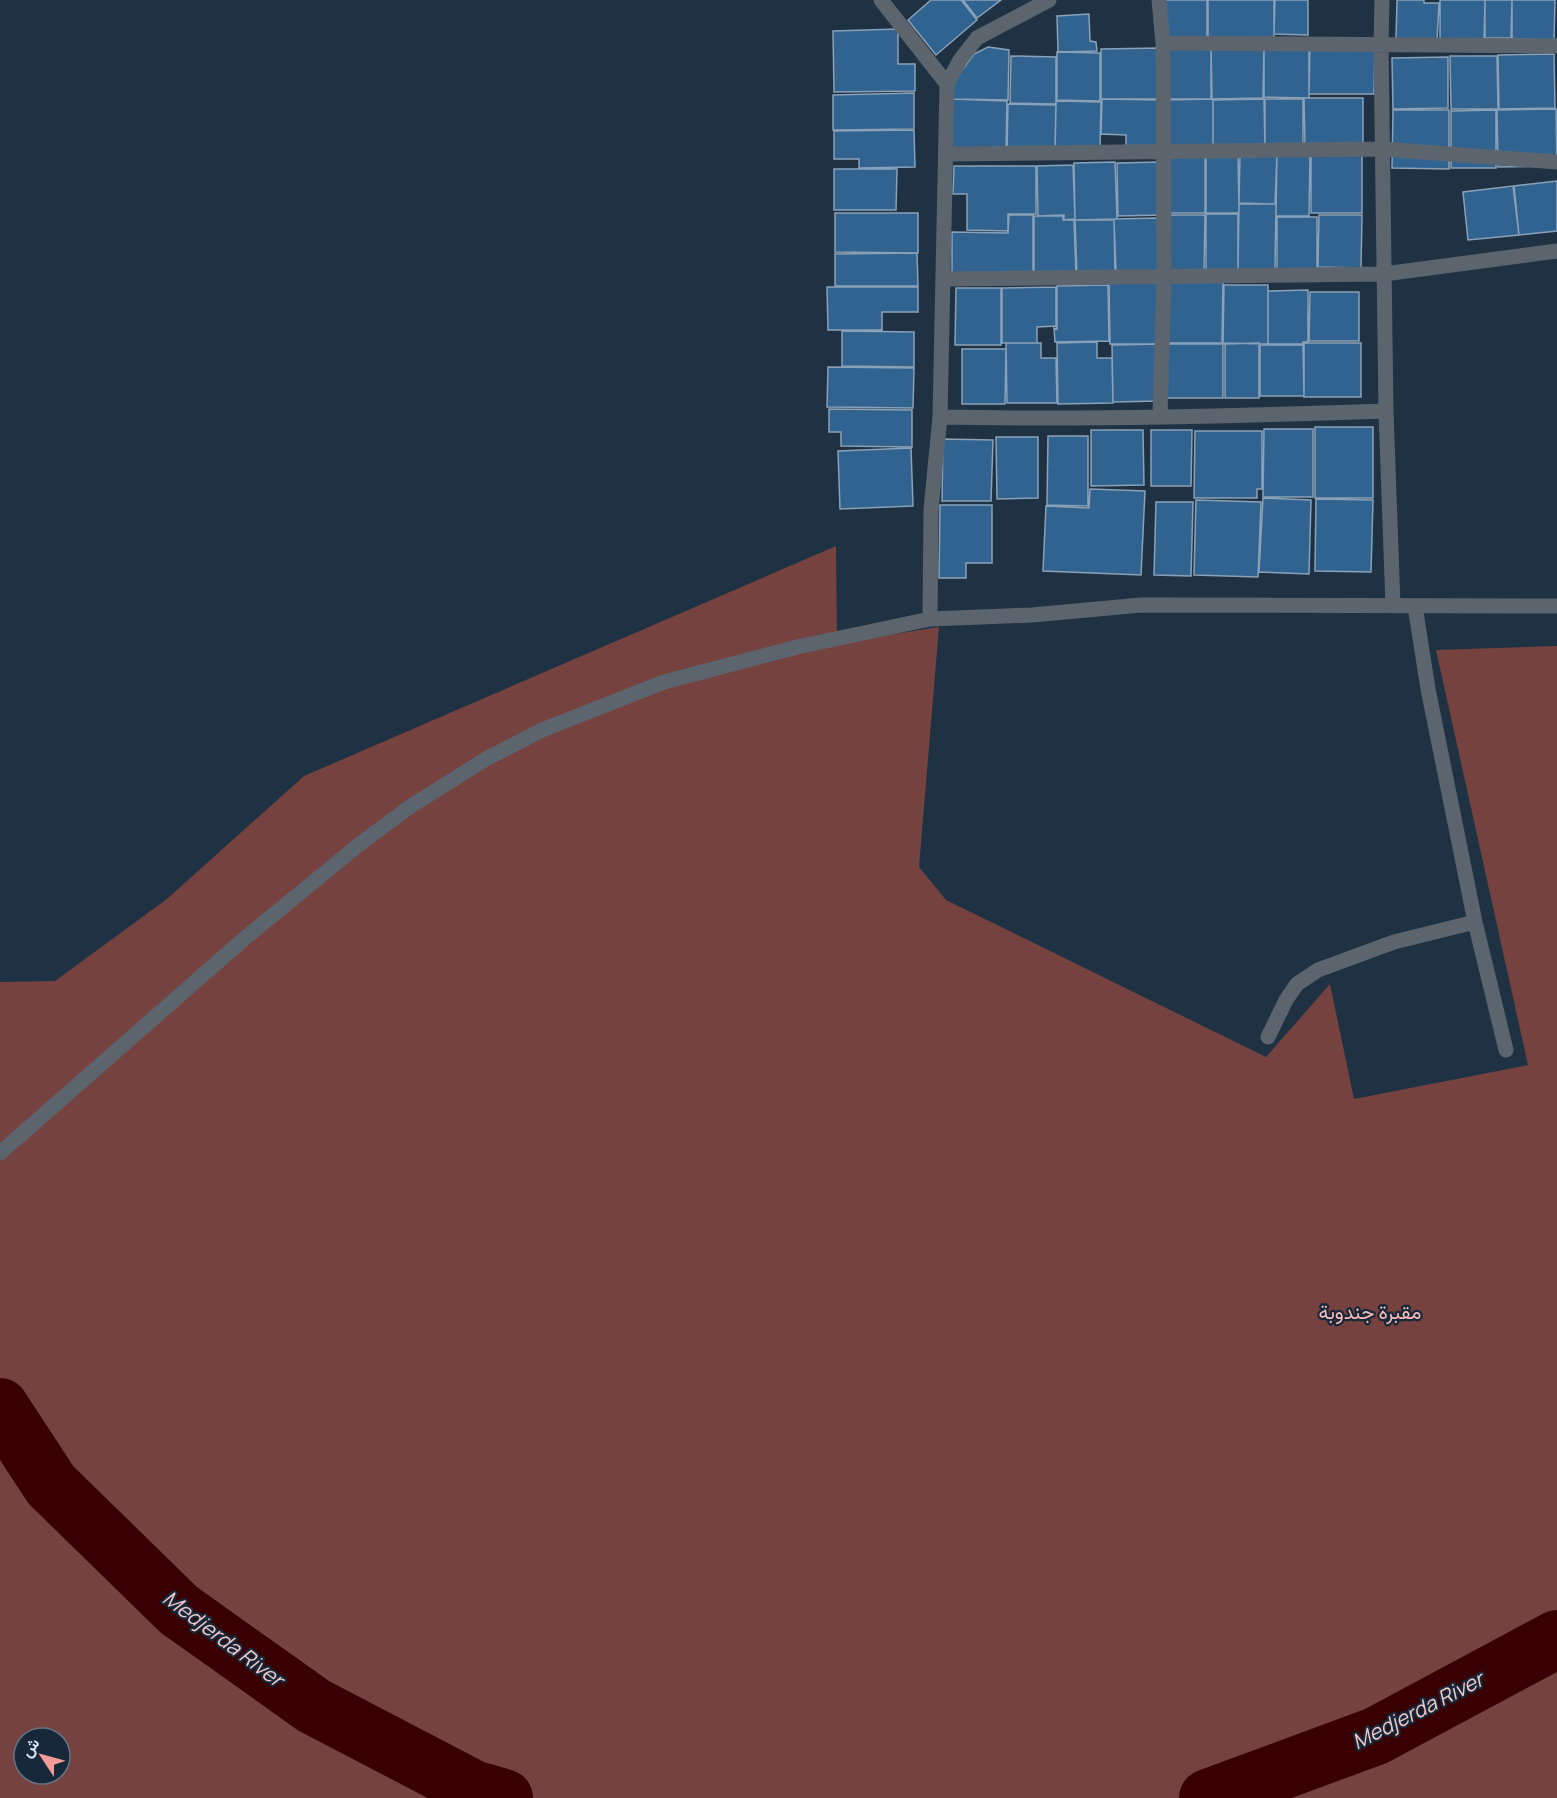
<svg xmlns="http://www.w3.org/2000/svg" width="1557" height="1798" viewBox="0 0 1557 1798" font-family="Manrope,Vazirmatn,sans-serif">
  <rect width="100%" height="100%" fill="#1f3244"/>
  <path fill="#754240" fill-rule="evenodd" d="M836,546L837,643L939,627L919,867L946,900L1266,1057L1330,984L1354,1099L1528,1065L1436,650L1557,646V1798H0V982L55,981L167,899L304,776ZM24,1738H60V1774H24Z"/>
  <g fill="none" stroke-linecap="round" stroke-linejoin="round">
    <path stroke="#390004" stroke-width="58" d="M0,1407L51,1485L179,1610L314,1706L473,1789L504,1798
      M1208,1798L1376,1736L1557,1639"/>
  </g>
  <path fill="#306390" stroke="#8ba1b7" stroke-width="1.5" d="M931,0H961L977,20L936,55L908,20Z
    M963,0H1001L977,18Z
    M1164,0H1207V38H1164Z
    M1208,0H1274V39L1208,38Z
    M1275,0H1308V35L1274,34Z
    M1397,0H1424V3H1439L1437,41L1396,39Z
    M1440,0H1485L1484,42L1440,41Z
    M1485,0H1512L1511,38H1485Z
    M1512,0H1555L1554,40L1512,39Z
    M1089,14L1090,41L1096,42L1097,51L1058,52L1057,16Z
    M898,29V64H915V91L834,92L833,31Z
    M1211,42V99H1165L1164,43Z
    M1211,44L1264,45L1263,98L1212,99Z
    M1264,45H1309V98L1264,97Z
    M1310,45H1375L1374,94H1309Z
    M988,47L1009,50L1008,100L951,99V85L974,54Z
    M1160,48V99H1101V49Z
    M1057,52L1100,53V101L1057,100Z
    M1554,54L1555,108L1499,109L1498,55Z
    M1011,56L1056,57V104L1010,103Z
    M1450,56H1497L1498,109H1451Z
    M1448,57V108L1393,109L1392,58Z
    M914,93V129L833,130V95Z
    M1304,98H1363V145L1305,146Z
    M951,99L1007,101L1006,151L950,150Z
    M1102,99L1161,100L1160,148H1126V135L1101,134Z
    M1213,99V149L1165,150V100Z
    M1264,99L1265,149H1213V100Z
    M1265,99H1303V146H1265Z
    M1056,101L1101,102L1100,151L1055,150Z
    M1008,104L1056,105L1055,153L1007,151Z
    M1556,109L1557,166L1498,167L1497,110Z
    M1393,110H1449V169L1392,168Z
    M1496,110V168H1451V111Z
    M914,130L915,167L859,168V159H834V131Z
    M1277,152H1310L1309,216H1276Z
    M1206,154H1238L1239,213H1206Z
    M1240,154L1277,155L1275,204L1239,203Z
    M1311,155H1362V213H1311Z
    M1205,156V213H1165V157Z
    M1115,162L1117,219L1075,220L1074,163Z
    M1161,162L1162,215L1118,216L1117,163Z
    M1073,165L1075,219L1064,220V215L1038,216L1037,166Z
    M954,166H1036V214H1008V231L967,230V194H953Z
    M834,169H897L896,210H834Z
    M1557,181V231L1519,235L1514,186Z
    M1513,186L1519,235L1468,240L1463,192Z
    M1239,204H1276L1275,271H1238Z
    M835,213H918V253L835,252Z
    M1206,214H1238V272H1206Z
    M1009,215H1033V275L952,274V232L1008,233Z
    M1165,215H1205L1204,271L1165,270Z
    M1319,215H1362L1361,268L1318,267Z
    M1034,216H1063V220H1074L1076,274L1034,275Z
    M1277,217H1317V270H1277Z
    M1159,218L1160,271L1116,272L1114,219Z
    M1075,220H1114L1115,274L1077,275Z
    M917,253L918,286H835V254Z
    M1159,280L1160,344H1110L1109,281Z
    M1164,280L1223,281L1222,343H1164Z
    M1108,285L1109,341L1055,342L1054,328L1057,329V286Z
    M1224,285H1268V344L1223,343Z
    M827,287H918V312H882V330H828Z
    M1056,287V326L1037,327V343H1002V288Z
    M956,288H1001V345H955Z
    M1308,290V342H1303V344H1268V291Z
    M1310,292H1359V341H1309Z
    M842,331L914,332V367L842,366Z
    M1097,342V358H1112L1113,403L1058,404L1057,343Z
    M1006,343H1041V358H1056L1057,403H1007Z
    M1259,343V398H1225V344Z
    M1304,343H1361V397H1304Z
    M1160,344V401L1113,402L1112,345Z
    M1163,344H1223V398H1163Z
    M1260,345H1303L1304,396H1260Z
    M962,349H1006L1005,404H962Z
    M828,367L914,368L913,408L827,407Z
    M829,409L912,410V447L841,446V432H829Z
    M1315,427H1373V498H1315Z
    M1264,429H1313V497H1263Z
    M1091,430H1143L1144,485L1091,486Z
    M1151,430H1192L1191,486H1151Z
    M1195,431H1262V489H1257V498H1194Z
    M1048,436H1088V506L1047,505Z
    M996,437H1038V498L997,499Z
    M943,439L993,440L991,501H942Z
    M911,448L913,506L840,509L838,451Z
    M1090,489L1145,491L1141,575L1043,571L1046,506L1089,508Z
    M1263,498L1311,500L1309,574L1259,572Z
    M1316,499L1373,500L1371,572L1315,571Z
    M1196,500L1261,502L1258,577L1194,575Z
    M1156,502H1193L1191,576L1154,575Z
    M940,505H992V563H966V578H939Z"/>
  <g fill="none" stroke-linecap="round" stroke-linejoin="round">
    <path stroke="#5c656e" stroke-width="15" d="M881,0L947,84
      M1159,0L1163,43L1164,276L1160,416
      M1382,0L1381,44L1386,411L1393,606
      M1163,43L1557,46
      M946,154L1383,149L1557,162
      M944,279L1384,274L1557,251
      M940,417C1089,420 1238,416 1386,411
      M1415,606L1428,689L1475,922L1506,1050
      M930,619L931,509L940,417L947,84L960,60L977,38L1049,0
      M1268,1037L1286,1000L1297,984L1318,970L1394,942L1475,922
      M0,1153L245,938L361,843L411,806L486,759L542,730L664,682L797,647L930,619L1032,615L1141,605L1557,606"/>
  </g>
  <g text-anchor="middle" stroke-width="4.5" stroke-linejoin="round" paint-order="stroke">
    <g font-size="20" fill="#f9bbb7" stroke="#16283a">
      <text x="1370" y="1319">مقبرة جندوبة</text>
    </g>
    <g font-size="21" font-style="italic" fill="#f4cac7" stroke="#16283a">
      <text transform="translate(223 1639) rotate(37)" y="7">Medjerda River</text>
      <text transform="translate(1418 1711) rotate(-27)" y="7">Medjerda River</text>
    </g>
  </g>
  <g transform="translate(42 1756) rotate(306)"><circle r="28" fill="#16283a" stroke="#647483" stroke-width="1.5"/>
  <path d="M0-4.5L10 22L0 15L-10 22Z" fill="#f59b97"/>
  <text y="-9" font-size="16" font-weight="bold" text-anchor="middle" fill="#d9e5f0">ش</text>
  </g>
</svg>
